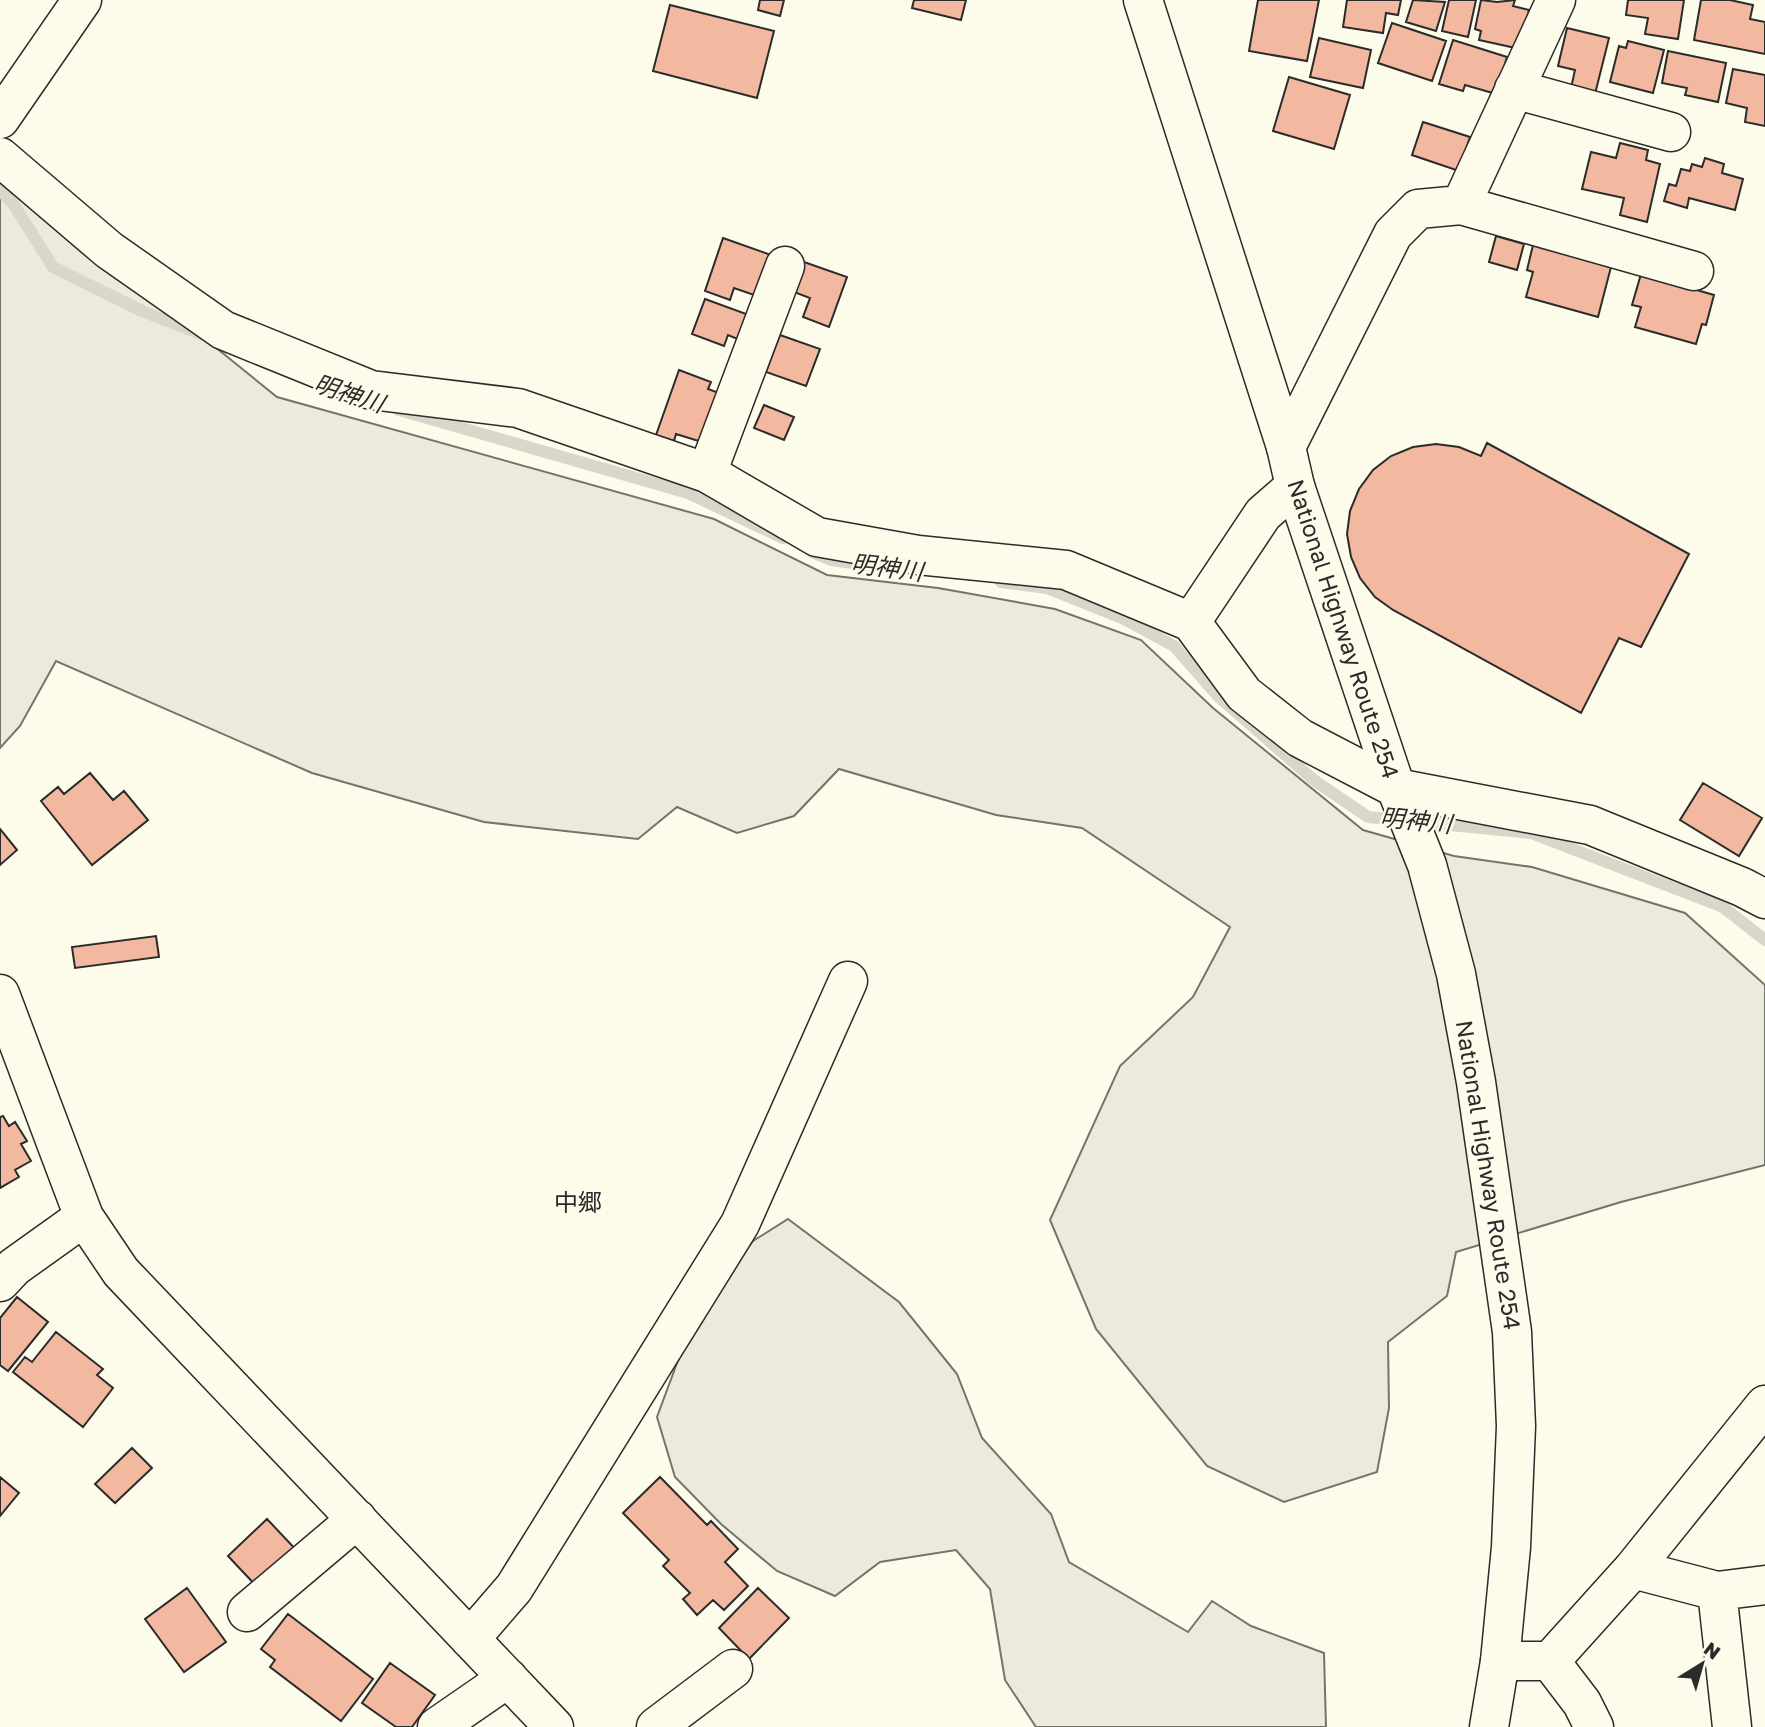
<svg xmlns="http://www.w3.org/2000/svg" width="1765" height="1727" viewBox="0 0 1765 1727" font-family="'Golos Text','Noto Sans JP',sans-serif">
  <rect width="100%" height="100%" fill="#fdfbea"/>
  <path fill="#ecebdb" stroke="#74746e" stroke-width="2" d="M23,192L277,397L714,519L827,575L938,588L1055,609L1141,640L1213,708L1363,830L1454,856L1532,867L1685,913L1765,985V1165L1621,1202L1456,1252L1447,1296L1388,1342L1389,1408L1377,1472L1284,1502L1207,1466L1096,1329L1050,1220L1120,1066L1193,997L1230,927L1082,828L996,815L839,769L794,816L737,833L677,807L638,839L484,822L312,773L56,661L20,726L0,748V194Z
    M788,1219L899,1302L957,1374L982,1438L1051,1514L1069,1562L1188,1632L1212,1601L1251,1626L1324,1653L1326,1727H1036L1005,1680L990,1589L956,1550L880,1562L835,1596L777,1571L721,1524L675,1477L657,1417L680,1355L727,1276L753,1241Z"/>
  <g fill="none" stroke-linecap="round" stroke-linejoin="round">
    <path stroke="#d8d7c9" stroke-width="12" d="M0,190L14,205L53,267L142,311L203,335
      M399,410L688,493L783,538
      M812,552L831,560L875,566
      M1001,582L1047,588L1124,619L1174,646L1219,697L1315,781L1368,817L1531,833L1723,907L1765,940"/>
  </g>
  <path fill="#f2b8a0" stroke="#2b2b2b" stroke-width="2" d="M760,0H784L780,16L758,10Z
    M914,0H966L961,20L912,8Z
    M1258,0H1319L1307,61L1249,51Z
    M1347,0H1401L1398,15L1386,13L1383,33L1343,27Z
    M1413,0L1445,2L1436,31L1406,22Z
    M1449,0H1476L1468,37L1442,31Z
    M1481,0L1497,2L1515,0L1513,6L1529,10L1520,49L1479,40L1481,31L1475,29Z
    M1628,0H1684L1678,39L1645,34L1648,18L1626,15Z
    M1701,0H1730L1753,5L1750,19L1765,22V54L1694,40Z
    M670,5L774,31L757,98L653,71Z
    M1392,23L1446,41L1432,81L1378,63Z
    M1567,28L1609,38L1595,94L1571,88L1575,70L1558,66Z
    M1319,38L1371,50L1363,88L1310,77Z
    M1453,40L1507,57L1496,94L1465,85L1463,91L1439,84Z
    M1628,41L1664,50L1653,93L1610,82L1619,46L1626,48Z
    M1668,51L1726,63L1718,102L1685,95L1687,88L1662,83Z
    M1733,69L1765,75V126L1745,122L1747,108L1726,103Z
    M1289,77L1350,95L1334,149L1273,131Z
    M1423,122L1470,137L1459,171L1412,155Z
    M1620,143L1648,150L1646,160L1660,164L1647,222L1620,215L1624,198L1582,189L1591,152L1616,158Z
    M1705,158L1724,164L1722,173L1743,179L1735,210L1689,198L1687,208L1664,201L1669,184L1676,186L1681,169L1690,171L1692,164L1702,167Z
    M1496,236L1524,244L1517,270L1489,262Z
    M723,238L771,255L757,296L734,288L730,300L705,291Z
    M1533,245L1611,267L1598,317L1526,297L1533,272L1527,270Z
    M804,262L847,277L829,327L803,317L810,298L794,292Z
    M1641,274L1714,295L1706,325L1702,324L1696,344L1635,327L1641,307L1632,305Z
    M705,299L749,315L740,340L728,335L724,346L692,334Z
    M780,335L820,349L806,386L766,372Z
    M679,370L711,382L708,389L719,393L702,442L676,434L674,441L656,435Z
    M764,405L794,417L784,440L754,428Z
    M1487,443L1689,554L1641,647L1619,638L1581,713L1393,610L1375,597L1360,578L1351,557L1347,534L1350,511L1359,489L1373,470L1391,456L1413,447L1436,444L1459,447L1481,456Z
    M90,773L113,800L124,791L148,820L92,865L41,801L58,787L64,794Z
    M1703,783L1762,818L1739,856L1680,820Z
    M0,829L17,850L0,865Z
    M156,936L159,957L75,968L72,947Z
    M3,1116L9,1126L15,1122L27,1141L21,1144L31,1161L15,1170L19,1177L0,1188V1117Z
    M17,1297L48,1322L8,1371L0,1365V1318Z
    M56,1332L103,1369L97,1375L113,1388L83,1427L13,1372L25,1357L32,1362Z
    M132,1448L152,1468L115,1503L95,1484Z
    M0,1477L19,1493L0,1516Z
    M660,1477L707,1525L711,1521L738,1549L725,1562L748,1586L724,1610L713,1600L697,1615L683,1599L690,1593L663,1566L669,1560L623,1513Z
    M267,1519L300,1554L261,1591L228,1556Z
    M187,1588L226,1642L184,1672L145,1619Z
    M758,1588L789,1618L749,1659L719,1628Z
    M288,1614L373,1679L341,1721L270,1667L275,1660L261,1649Z
    M390,1663L435,1695L412,1727H396L362,1703Z"/>
  <g fill="none" stroke-linecap="round" stroke-linejoin="round">
    <defs>
      <path id="minor" d="M1514,89L1671,132
        M0,119L82,0
        M0,157L109,250L223,330L371,390L518,408L707,473L817,537L918,555L1066,570L1191,622L1263,514L1295,486
        M1461,205L1694,271
        M1286,447L1393,234L1418,209L1461,205L1556,0
        M707,473L785,266
        M1191,622L1244,694L1300,738L1396,788L1590,825L1742,887L1765,899
        M0,994L84,1217L121,1272L554,1727
        M0,1282L14,1267L84,1217
        M1633,1569L1717,1591L1765,1585
        M1717,1591L1732,1727
        M247,1612L357,1519
        M470,1639L514,1588L740,1224L848,981
        M1500,1661H1550L1633,1569L1765,1405
        M1550,1661L1582,1703L1594,1727
        M437,1727L508,1678
        M656,1727L733,1669"/>
      <path id="highway" d="M1143,0L1286,447L1295,486L1396,788L1427,865L1456,974L1476,1082L1512,1332L1516,1426L1511,1547L1500,1661L1489,1727"/>
    </defs>
    <use href="#minor" stroke="#2b2b2b" stroke-width="41"/>
    <use href="#highway" stroke="#2b2b2b" stroke-width="41"/>
    <use href="#minor" stroke="#fdfbea" stroke-width="38"/>
    <use href="#highway" stroke="#fdfbea" stroke-width="38"/>
  </g>
  <g text-anchor="middle" stroke-width="5" stroke-linejoin="round" paint-order="stroke">
    <g font-size="23" fill="#2b2b2b" stroke="#fdfbea">
      <text transform="translate(1343 629) rotate(72)" y="8">National Highway Route 254</text>
      <text transform="translate(1488 1175) rotate(81)" y="8">National Highway Route 254</text>
    </g>
    <g font-size="24" font-style="italic" fill="#2b2b2b" stroke="#fdfbea">
      <text transform="translate(349 394) rotate(18)" y="8">明神川</text>
      <text transform="translate(887 568) rotate(7)" y="8">明神川</text>
      <text transform="translate(1416 821) rotate(6)" y="8">明神川</text>
    </g>
    <g font-size="24" fill="#2b2b2b" stroke="#fdfbea">
      <text x="578" y="1211">中郷</text>
    </g>
  </g>
  <g transform="translate(1702 1664) rotate(37)" stroke="#fdfbea" stroke-width="5" paint-order="stroke">
  <path d="M0-5L12 26L0 18L-12 26Z" fill="#2b2b2b"/>
  <text y="-10" font-size="19" font-weight="bold" text-anchor="middle" fill="#2b2b2b">N</text>
  </g>
</svg>
